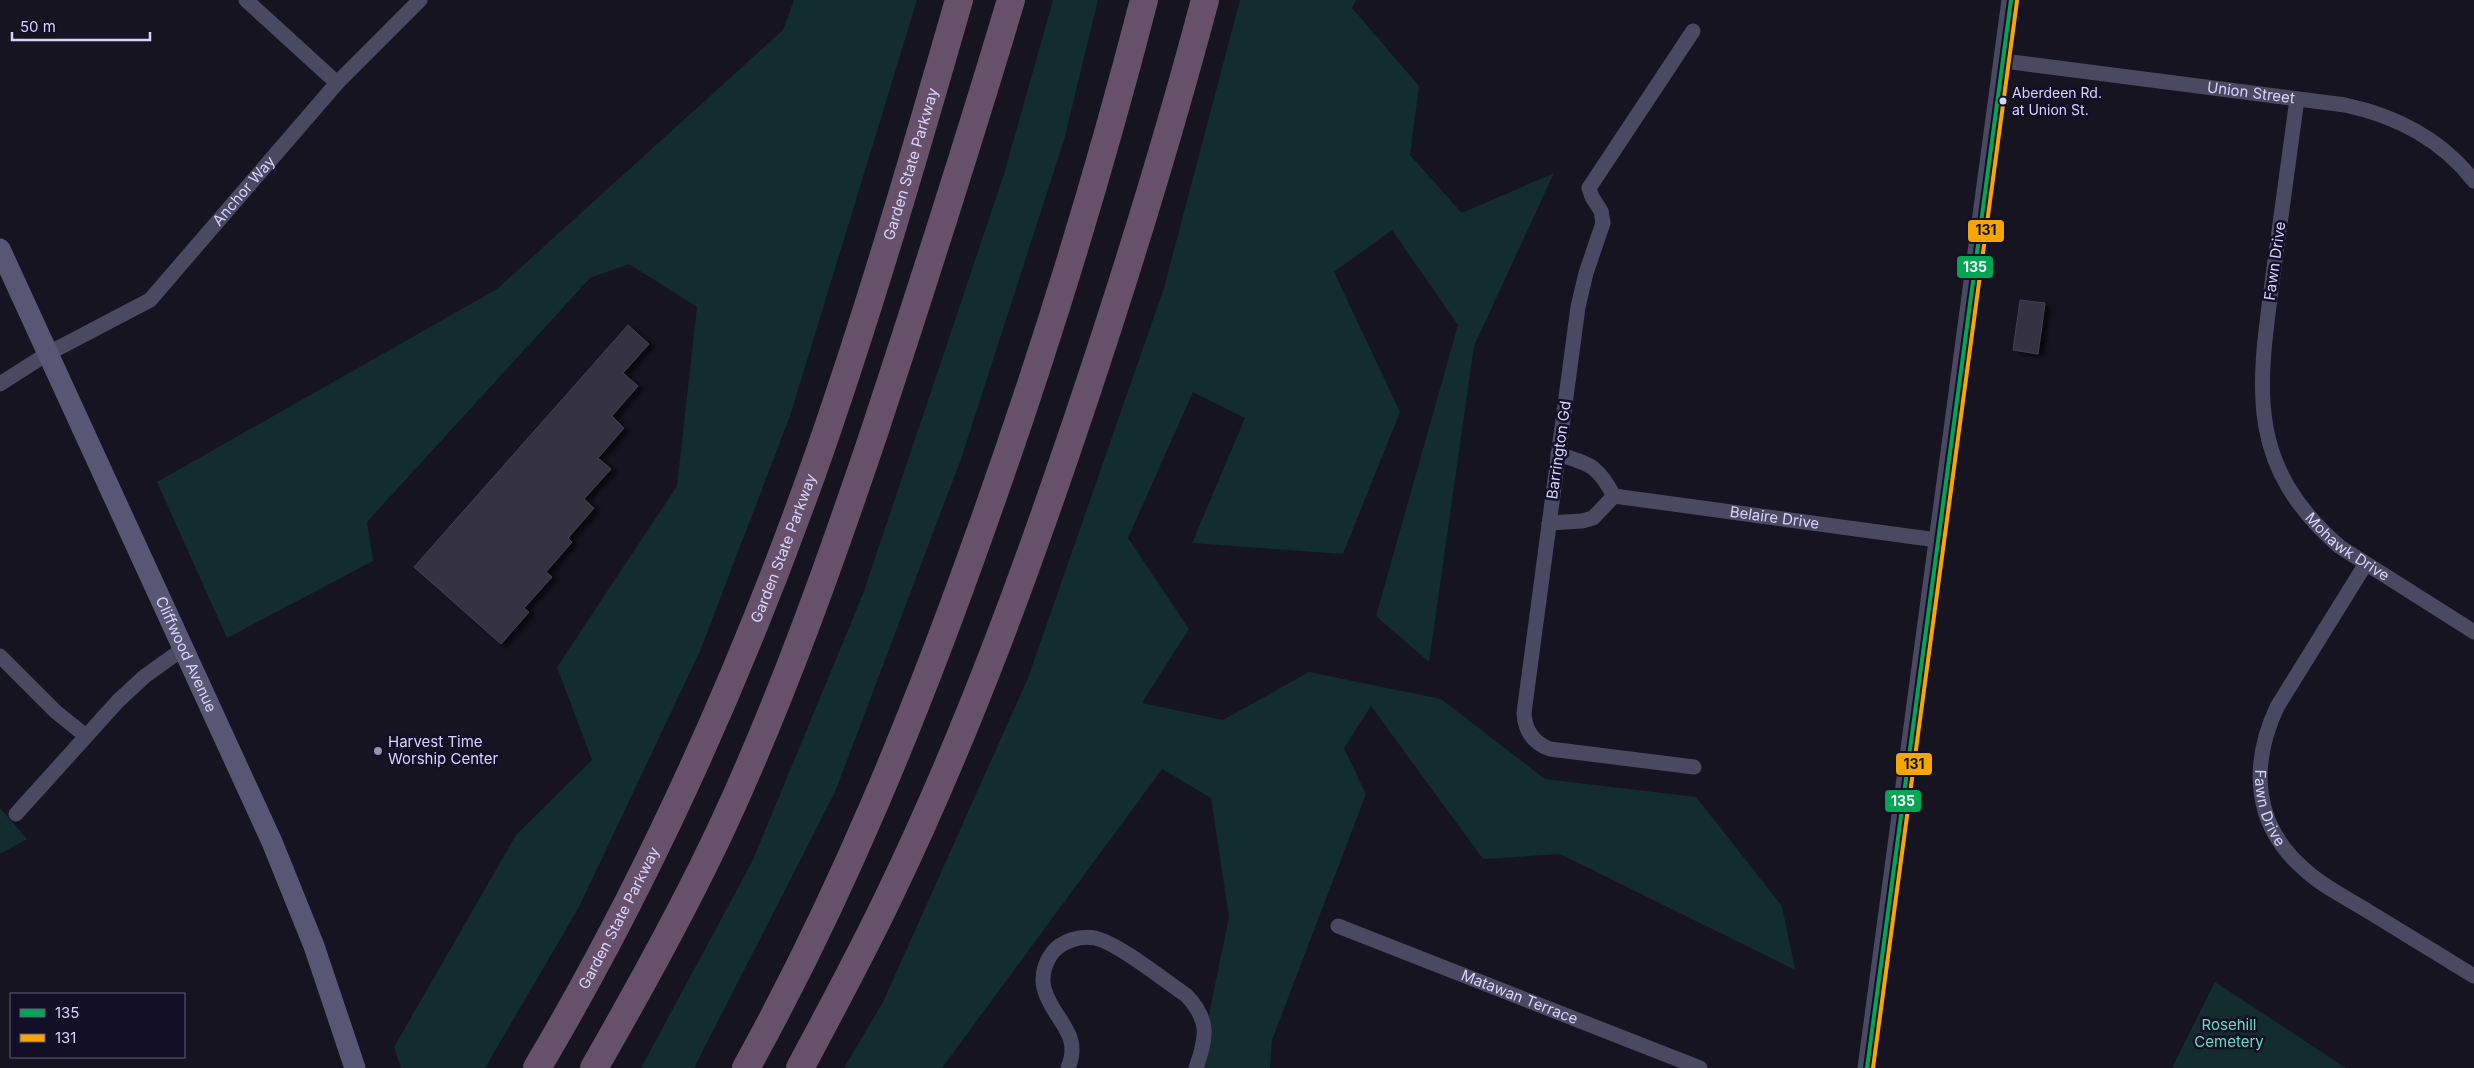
<svg xmlns="http://www.w3.org/2000/svg" width="2474" height="1068" viewBox="0 0 2474 1068" font-family="Inter,sans-serif">
  <defs>
    <filter id="shadow"><feDropShadow dx="5.5" dy="3" stdDeviation="2.5" flood-color="#0009"/></filter>
  </defs>
  <rect width="100%" height="100%" fill="#161421"/>
  <path fill="#132c2d" d="M794,0H917L790,416L700,651L579,907L485,1068H401L394,1047L516,835L592,760L557,667L677,486L697,307L629,264L590,278L367,522L373,561L227,638L157,482L497,289L783,30Z
    M1053,0H1098L1064,140L961,459L835,792L694,1068H641L752,862L863,594L1004,174Z
    M1240,0H1356L1352,8L1419,86L1410,155L1462,213L1554,173L1474,346L1429,662L1376,616L1458,325L1392,230L1334,272L1400,412L1343,554L1192,543L1245,418L1193,392L1128,538L1189,629L1142,703L1223,720L1309,672L1441,699L1545,779L1696,797L1782,906L1795,970L1560,854L1483,859L1371,706L1344,748L1366,794L1272,1040L1270,1068H1198L1229,917L1211,798L1162,769L942,1068H844L883,1002L1028,678L1164,288Z
    M0,808L27,839L0,854Z
    M2215,982L2346,1068H2172Z"/>
  <path fill="#343243" stroke="#433f54" filter="url(#shadow)" d="M2020,300L2045,303L2038,354L2013,350Z
    M628,325L649,344L623,373L638,386L612,416L624,428L598,458L611,469L584,499L594,508L568,538L572,542L546,572L552,577L524,608L529,612L501,644L414,567Z"/>
  <g fill="none" stroke-linecap="round" stroke-linejoin="round">
    <g stroke="#4a4962" stroke-width="15">
      <path d="M246,0L337,83"/>
      <path d="M1693,31L1589,188L1592,197L1601,211L1603,223L1586,273L1578,307L1524,713C1525,731 1533,743 1550,749L1694,767"/>
      <path id="s1" d="M2004,61L2345,105C2397,116 2441,139 2474,181"/>
      <path id="s2" d="M2297,99C2289,155 2282,212 2274,268C2259,383 2242,462 2340,547L2474,632"/>
      <path id="s3" d="M0,384L47,354L150,300L337,83L420,0"/>
      <path id="s4" d="M1614,496L1937,540"/>
      <path d="M1549,523L1582,521L1593,518L1614,496C1597,465 1592,465 1558,454"/>
      <path id="s5" d="M2365,565L2277,707C2250,765 2253,825 2304,869C2323,887 2349,899 2371,913C2405,934 2440,955 2474,976"/>
      <path d="M0,656L56,712L86,736"/>
      <path d="M16,814L118,701L145,676L183,649"/>
      <path id="s6" d="M1338,926L1700,1068"/>
      <path d="M1068,1068C1083,1032 1052,1020 1044,988C1041,976 1045,962 1053,952C1062,941 1081,935 1095,938C1118,943 1165,981 1186,995C1210,1020 1207,1037 1196,1068"/>
    </g>
    <path stroke="#4a4962" stroke-width="19" d="M1867,1068L2011,0"/>
    <path stroke="#575674" stroke-width="21" id="s7" d="M0,249L272,842L314,946L355,1068"/>
    <g stroke="#67516a" stroke-width="28">
      <path id="s8" d="M537,1068C653,872 746,662 821,448C872,301 916,150 959,0"/>
      <path d="M594,1068C640,988 685,907 724,823C783,695 830,563 875,430C922,287 968,144 1011,0"/>
      <path d="M746,1068C842,895 916,713 982,527C1044,354 1098,178 1144,0"/>
      <path d="M800,1068C831,1010 862,953 890,894C968,732 1030,562 1087,391C1130,262 1170,132 1205,0"/>
    </g>
    <defs>
      <path id="bus-1" d="M1867,1068L2011,0"/>
      <path id="bus-2" d="M1873,1068L2017,1"/>
    </defs>
    <use href="#bus-1" stroke="#130f26" stroke-width="8"/>
    <use href="#bus-2" stroke="#130f26" stroke-width="8"/>
    <use href="#bus-1" stroke="#00a651" stroke-width="4"/>
    <use href="#bus-2" stroke="#f7a600" stroke-width="4"/>
  </g>
  <circle fill="#d9d4ff" stroke="#130f26" stroke-width="2" cx="2003" cy="101" r="4.5"/>
  <circle fill="#9591b1" stroke="#130f26" stroke-width="2" cx="378" cy="751" r="5"/>
  <g text-anchor="middle" stroke-width="5" stroke-linejoin="round" paint-order="stroke">
    <g font-size="14" fill="#d9d4ff" stroke="#130f26" text-anchor="start">
      <text x="2012" y="98">Aberdeen Rd.<tspan x="2012" dy="17">at Union St.</tspan></text>
    </g>
    <g font-size="15" fill="#d9d4ff" stroke="#130f26">
      <text dy="5" stroke="none"><textPath href="#s1" startOffset="249">Union Street</textPath></text>
      <text dy="5" stroke="none"><textPath href="#s8" startOffset="981">Garden State Parkway</textPath></text>
      <text dy="5" stroke="none"><textPath href="#s3" startOffset="316">Anchor Way</textPath></text>
      <text transform="translate(2275 261) rotate(-82)" y="5">Fawn Drive</text>
      <text transform="translate(1559 450) rotate(-82)" y="5">Barrington Gd</text>
      <text dy="5" stroke="none"><textPath href="#s4" startOffset="162">Belaire Drive</textPath></text>
      <text dy="5" stroke="none"><textPath href="#s2" startOffset="480">Mohawk Drive</textPath></text>
      <text dy="5" stroke="none"><textPath href="#s8" startOffset="576">Garden State Parkway</textPath></text>
      <text dy="5" stroke="none"><textPath href="#s7" startOffset="446">Cliffwood Avenue</textPath></text>
      <text dy="5" stroke="none"><textPath href="#s5" startOffset="272">Fawn Drive</textPath></text>
      <text dy="5" stroke="none"><textPath href="#s8" startOffset="171">Garden State Parkway</textPath></text>
      <text dy="5" stroke="none"><textPath href="#s6" startOffset="195">Matawan Terrace</textPath></text>
    </g>
    <g font-size="15" fill="#d9d4ff" stroke="#130f26" text-anchor="start">
      <text x="388" y="747">Harvest Time<tspan x="388" dy="17">Worship Center</tspan></text>
    </g>
    <g font-size="15" fill="#5fe0c0" stroke="#130f26">
      <text x="2229" y="1030">Rosehill<tspan x="2229" dy="17">Cemetery</tspan></text>
    </g>
  </g>
  <g stroke="#130f26" stroke-width="2">
    <rect x="1967" y="219" width="38" height="24" rx="5" fill="#f7a600"/>
    <rect x="1956" y="255" width="38" height="24" rx="5" fill="#00a651"/>
    <rect x="1895" y="752" width="38" height="24" rx="5" fill="#f7a600"/>
    <rect x="1884" y="789" width="38" height="24" rx="5" fill="#00a651"/>
  </g>
  <g font-size="14" text-anchor="middle" font-weight="bold" fill="#fff">
    <text x="1975" y="272">135</text>
    <text x="1903" y="806">135</text>
  </g>
  <g font-size="14" text-anchor="middle" font-weight="bold" fill="#111">
    <text x="1986" y="235">131</text>
    <text x="1914" y="769">131</text>
  </g>
  <rect x="10" y="993" width="175" height="65" fill="#130f26" stroke="#625e7d"/>
  <rect x="20" y="1009" width="25" height="8" fill="#00a651" stroke="#625e7d"/>
  <text x="55" y="1018" font-size="15" fill="#d9d4ff">135</text>
  <rect x="20" y="1034" width="25" height="8" fill="#f7a600" stroke="#625e7d"/>
  <text x="55" y="1043" font-size="15" fill="#d9d4ff">131</text>
  <path d="M12 32v8h138v-8" fill="none" stroke="#d9d4ff" stroke-width="2.5"/>
  <text x="20" y="32" font-size="15" fill="#d9d4ff" stroke="#130f26" stroke-width="4" paint-order="stroke">50 m</text>
</svg>
